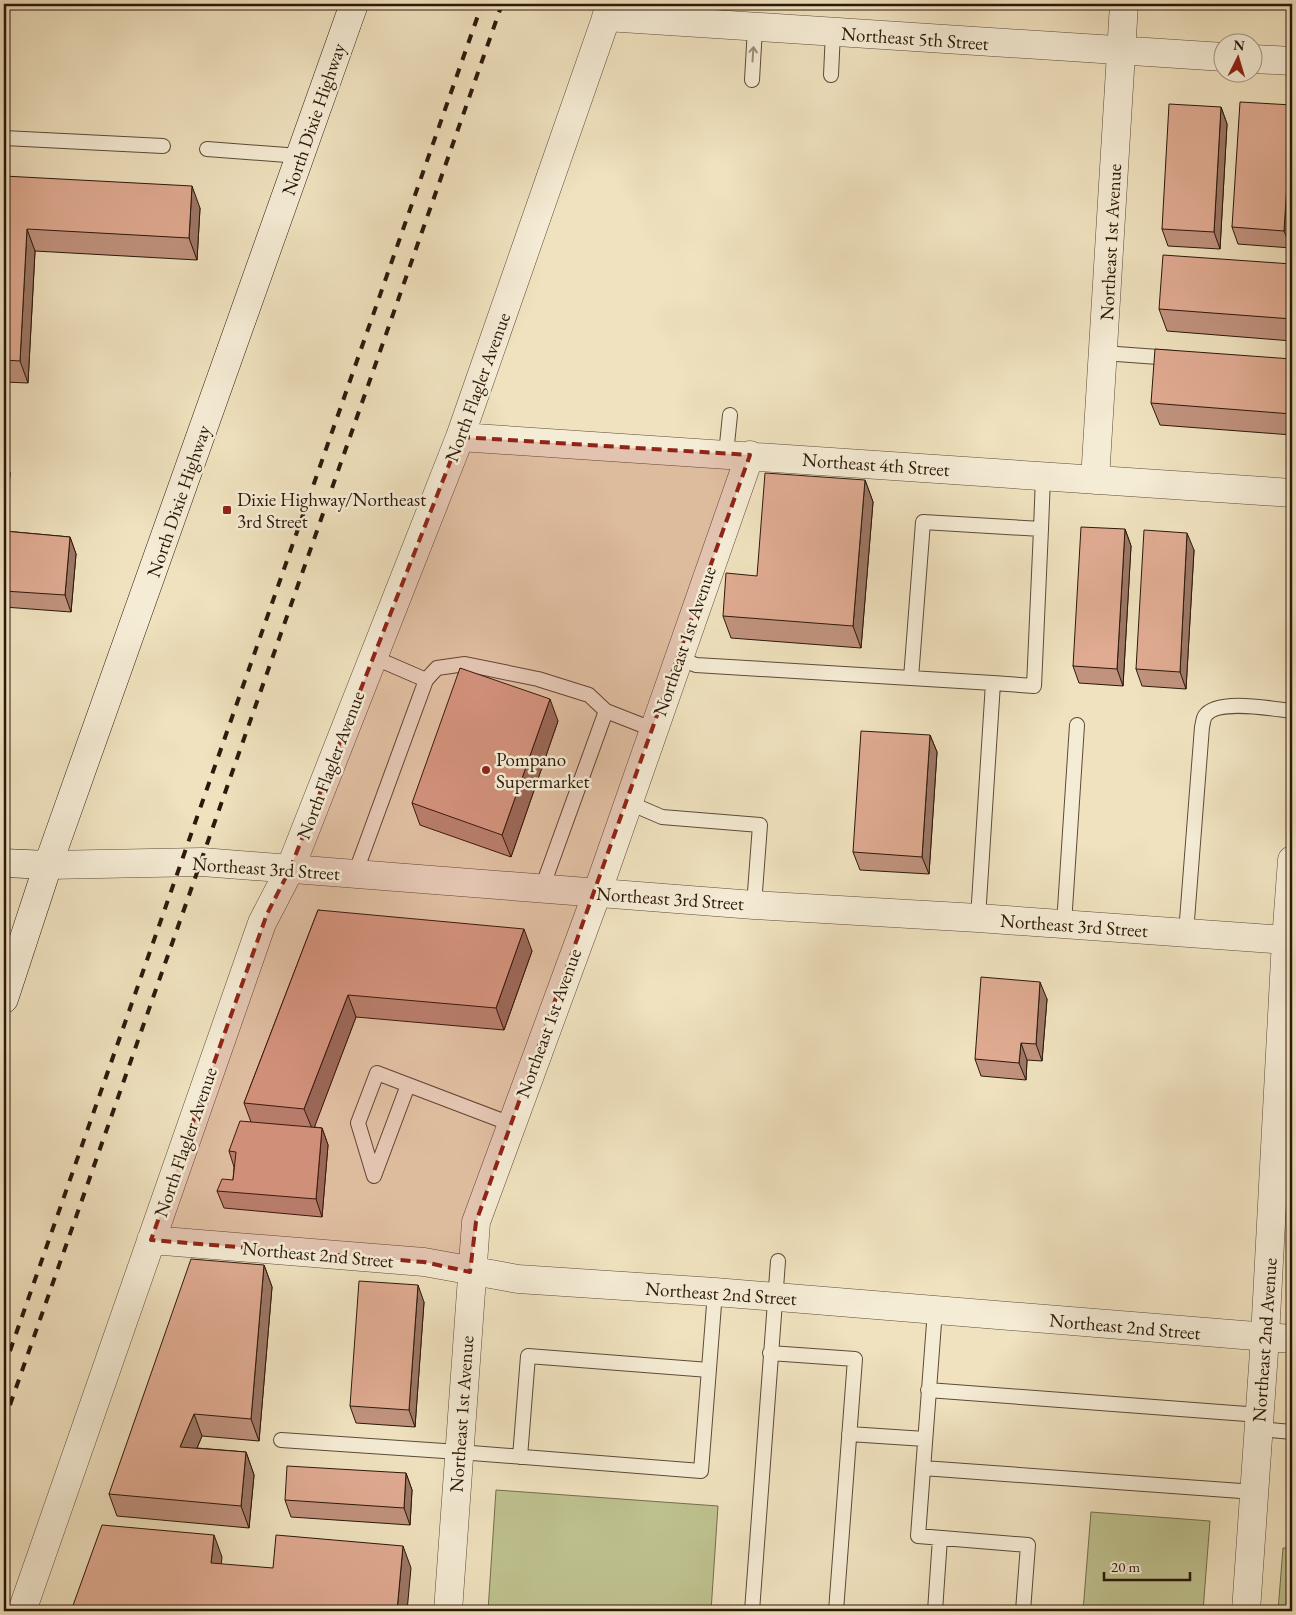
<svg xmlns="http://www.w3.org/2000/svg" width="1296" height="1615" viewBox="0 0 1296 1615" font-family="'EB Garamond',serif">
  <rect width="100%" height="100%" fill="#f0e2bf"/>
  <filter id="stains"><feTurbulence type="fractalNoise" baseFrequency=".004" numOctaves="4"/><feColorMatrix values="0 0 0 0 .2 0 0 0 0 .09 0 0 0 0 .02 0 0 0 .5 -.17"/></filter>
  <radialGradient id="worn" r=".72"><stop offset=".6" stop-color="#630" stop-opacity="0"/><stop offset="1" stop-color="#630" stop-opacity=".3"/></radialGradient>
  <path fill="#bec28f" stroke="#756d4d" d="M496,1490L718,1506L711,1611H488Z
    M1091,1512L1210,1521L1203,1611H1083Z
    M1283,1548H1292V1611H1278Z"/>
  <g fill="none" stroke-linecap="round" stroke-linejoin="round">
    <defs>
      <path id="service" d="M831,75L833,32
        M752,80L755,28
        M4,138L163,146
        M207,149L300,156
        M1103,353L1172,358
        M726,454L730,415
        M1041,529L1043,477
        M678,658L696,665L993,683L978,918
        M911,678L923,522L1041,529L1034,686L993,683
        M426,680L437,668L465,664L538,679L589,695L606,711
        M627,802L662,817L760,825L754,905
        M355,874L426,680L373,657
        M542,888L606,711L652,729
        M1064,924L1077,725
        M1186,933L1202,727C1203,724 1203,719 1205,716C1217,698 1273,709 1292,711
        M408,1085L374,1176L358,1123L377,1073L511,1124
        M935,1310L918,1536L1028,1545L1023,1611
        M770,1353L855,1359L836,1611
        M928,1390L1260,1415
        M1259,1429L1292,1432
        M849,1434L925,1439
        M281,1440L459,1452L701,1471L715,1292
        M520,1457L528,1356L709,1370
        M923,1468L1255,1492
        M752,1611L778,1261
        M935,1611L940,1538"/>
      <path id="minor" d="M606,17L1224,57
        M1254,59L1292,61
        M460,437L1292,493
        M1095,480L1124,4
        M1292,860L1286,940L1292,941
        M151,1240L424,1262L518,1279L715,1292L1292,1339
        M22,1611L262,923L290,869L460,437L611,4
        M448,1611L476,1222L597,893L750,455"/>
      <path id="tertiary" d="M48,865L202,862L754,905L978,918L1286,940L1265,1337L1246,1611"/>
      <path id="secondary" d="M4,863L48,865
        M4,999L48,865L354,4"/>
    </defs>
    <use href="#service" stroke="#5d4a38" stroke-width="16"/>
    <use href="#minor" stroke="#5d4a38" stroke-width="29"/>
    <use href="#tertiary" stroke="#5d4a38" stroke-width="29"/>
    <use href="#secondary" stroke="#2c180b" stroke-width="29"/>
    <use href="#service" stroke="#f5ecd5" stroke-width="14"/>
    <use href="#minor" stroke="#f5ecd5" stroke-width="28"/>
    <use href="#tertiary" stroke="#f5ecd5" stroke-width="28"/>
    <use href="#secondary" stroke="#f5ecd5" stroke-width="28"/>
    <path stroke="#2c180b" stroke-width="4" stroke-dasharray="9 9" stroke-linecap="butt" d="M4,1368L482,4
      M4,1422L502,4"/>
  </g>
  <path fill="#c1937e" stroke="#2c180b" d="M1292,105V224L1291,248L1238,244L1232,227Z
    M1221,107L1227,124L1220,249L1168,246L1162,229Z
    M4,176L200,208L197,260L35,251L28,383L4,382Z
    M1292,264V341L1167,331L1159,309Z
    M1292,359V435L1160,425L1151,403Z
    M4,456L10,473L5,531L70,537L76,554L71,612L4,607Z
    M865,480L873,502L861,648L731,638L723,616L757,576Z
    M1125,529L1131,546L1123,686L1079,683L1073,666Z
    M1194,550L1186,689L1142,686L1136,669Z
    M558,721L511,857L420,825L412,803Z
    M930,735L937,752L929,874L860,870L853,852Z
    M318,910L532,951L504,1030L356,1017L314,1127L322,1128L328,1145L322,1217L224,1208L217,1191L233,1180L234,1167L229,1151L251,1122L244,1103Z
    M1047,999L1042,1061L1027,1060L1026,1080L981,1076L975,1059Z
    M264,1265L272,1287L259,1441L202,1436L197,1448L246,1452L254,1475L249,1528L117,1516L109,1494Z
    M424,1302L415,1427L356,1423L350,1406Z
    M406,1473L412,1490L410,1525L291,1517L285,1500Z"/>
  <path fill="#9d7866" stroke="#2c180b" d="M1221,107L1227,124L1220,249L1214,232Z
    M1292,114V224L1291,248L1284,231Z
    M192,186L200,208L197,260L189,238Z
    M27,229L35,251L28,383L20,361Z
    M4,456L10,473L4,548Z
    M865,480L873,502L861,648L853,626Z
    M1125,529L1131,546L1123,686L1117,669Z
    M1187,533L1194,550L1186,689L1180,672Z
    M70,537L76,554L71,612L65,595Z
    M550,699L558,721L511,857L502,835Z
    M930,735L937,752L929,874L922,857Z
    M524,929L532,951L504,1030L496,1008Z
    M1040,982L1047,999L1042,1061L1036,1044Z
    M348,995L356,1017L313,1131L304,1109Z
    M1021,1043L1027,1060L1026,1080L1019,1063Z
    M322,1128L328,1145L322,1217L316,1199Z
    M264,1265L272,1287L259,1441L251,1419Z
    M418,1285L424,1302L415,1427L409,1410Z
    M194,1414L202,1436L188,1469L180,1447Z
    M246,1452L254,1475L249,1528L241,1506Z
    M406,1473L412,1490L410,1525L404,1508Z
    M214,1535L222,1557L219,1585L211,1563Z
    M403,1546L411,1568L407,1611H397Z"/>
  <path fill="#e0ab92" stroke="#2c180b" d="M1240,102L1292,105L1284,231L1232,227Z
    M1169,104L1221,107L1214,232L1162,229Z
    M4,176L192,186L189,238L27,229L20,361L4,360Z
    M1163,255L1292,264V319L1159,309Z
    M1155,349L1292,359V414L1151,403Z
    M765,473L865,480L853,626L723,616L726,573L757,576Z
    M1081,527L1125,529L1117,669L1073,666Z
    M1144,530L1187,533L1180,672L1136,669Z
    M4,531L70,537L65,595L4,591Z
    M460,668L550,699L502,835L412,803Z
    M861,731L930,735L922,857L853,852Z
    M318,910L524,929L496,1008L348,995L304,1109L244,1103Z
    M981,977L1040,982L1036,1044L1021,1043L1019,1063L975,1059Z
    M240,1121L322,1128L316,1199L217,1191L222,1179L233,1180L236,1152L229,1151Z
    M191,1259L264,1265L251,1419L194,1414L180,1447L246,1452L241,1506L109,1494Z
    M359,1281L418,1285L409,1410L350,1406Z
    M287,1466L406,1473L404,1508L285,1500Z
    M102,1525L214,1535L211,1563L273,1568L276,1535L403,1546L397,1611H71Z"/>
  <defs><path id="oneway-shaft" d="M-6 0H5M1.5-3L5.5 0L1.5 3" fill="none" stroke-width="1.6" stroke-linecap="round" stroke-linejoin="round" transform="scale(1.25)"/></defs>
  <use stroke="#9b8d7a" href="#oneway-shaft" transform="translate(753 54) rotate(-86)"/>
  <path fill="#8f2418" fill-opacity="0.2" stroke="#8f2418" stroke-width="4" stroke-dasharray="10 6" stroke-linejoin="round" d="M460,437L750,455L476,1222L470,1272L424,1262L151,1240L267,914L290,869Z"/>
  <g fill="#8f2418" stroke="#f5ecd5" stroke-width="2">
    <rect x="222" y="505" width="10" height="10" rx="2.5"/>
    <circle cx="486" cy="770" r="5"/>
  </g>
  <g text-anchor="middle" stroke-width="5" stroke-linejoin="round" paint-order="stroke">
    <g font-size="19" fill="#2c180b" stroke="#f5ecd5">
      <text transform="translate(915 38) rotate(4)" y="7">Northeast 5th Street</text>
      <text transform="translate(313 119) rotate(-71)" y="7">North Dixie Highway</text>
      <text transform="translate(1110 242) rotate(-87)" y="7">Northeast 1st Avenue</text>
      <text transform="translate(477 387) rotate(-70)" y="7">North Flagler Avenue</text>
      <text transform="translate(876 464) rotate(4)" y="7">Northeast 4th Street</text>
      <text transform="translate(178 501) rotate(-71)" y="7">North Dixie Highway</text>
      <text transform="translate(684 641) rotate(-71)" y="7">Northeast 1st Avenue</text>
      <text transform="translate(330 765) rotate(-69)" y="7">North Flagler Avenue</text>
      <text transform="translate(266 868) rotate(4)" y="7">Northeast 3rd Street</text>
      <text transform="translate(670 898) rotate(4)" y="7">Northeast 3rd Street</text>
      <text transform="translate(1074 925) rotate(4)" y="7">Northeast 3rd Street</text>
      <text transform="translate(548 1023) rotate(-70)" y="7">Northeast 1st Avenue</text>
      <text transform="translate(185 1142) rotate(-71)" y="7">North Flagler Avenue</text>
      <text transform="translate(318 1254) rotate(5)" y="7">Northeast 2nd Street</text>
      <text transform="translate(721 1293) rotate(4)" y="7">Northeast 2nd Street</text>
      <text transform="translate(1125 1326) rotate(5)" y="7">Northeast 2nd Street</text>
      <text transform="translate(1264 1340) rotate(-86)" y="7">Northeast 2nd Avenue</text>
      <text transform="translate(461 1414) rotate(-86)" y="7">Northeast 1st Avenue</text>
    </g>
    <g font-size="19" fill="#2c180b" stroke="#f5ecd5" text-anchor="start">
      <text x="237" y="506">Dixie Highway/Northeast<tspan x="237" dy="22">3rd Street</tspan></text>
      <text x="496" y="766">Pompano<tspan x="496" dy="22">Supermarket</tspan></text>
    </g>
  </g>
  <rect width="1296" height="1615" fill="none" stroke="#f0e2bf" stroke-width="20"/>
  <rect x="5" y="5" width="1286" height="1605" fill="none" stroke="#2c180b" stroke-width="2.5"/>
  <rect x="10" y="10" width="1276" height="1595" fill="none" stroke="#2c180b"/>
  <g transform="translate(1238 58) rotate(5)"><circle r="24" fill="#f5ecd5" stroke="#a59784"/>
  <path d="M0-4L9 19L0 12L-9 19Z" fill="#8f2418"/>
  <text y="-8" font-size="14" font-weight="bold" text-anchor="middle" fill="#2c180b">N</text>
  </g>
  <path d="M1104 1572v8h86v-8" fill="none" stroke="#2c180b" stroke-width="2.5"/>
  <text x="1111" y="1572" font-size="15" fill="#2c180b" stroke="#f5ecd5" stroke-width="4" paint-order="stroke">20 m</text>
  <rect width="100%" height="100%" filter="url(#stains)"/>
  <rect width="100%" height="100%" fill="url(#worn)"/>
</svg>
